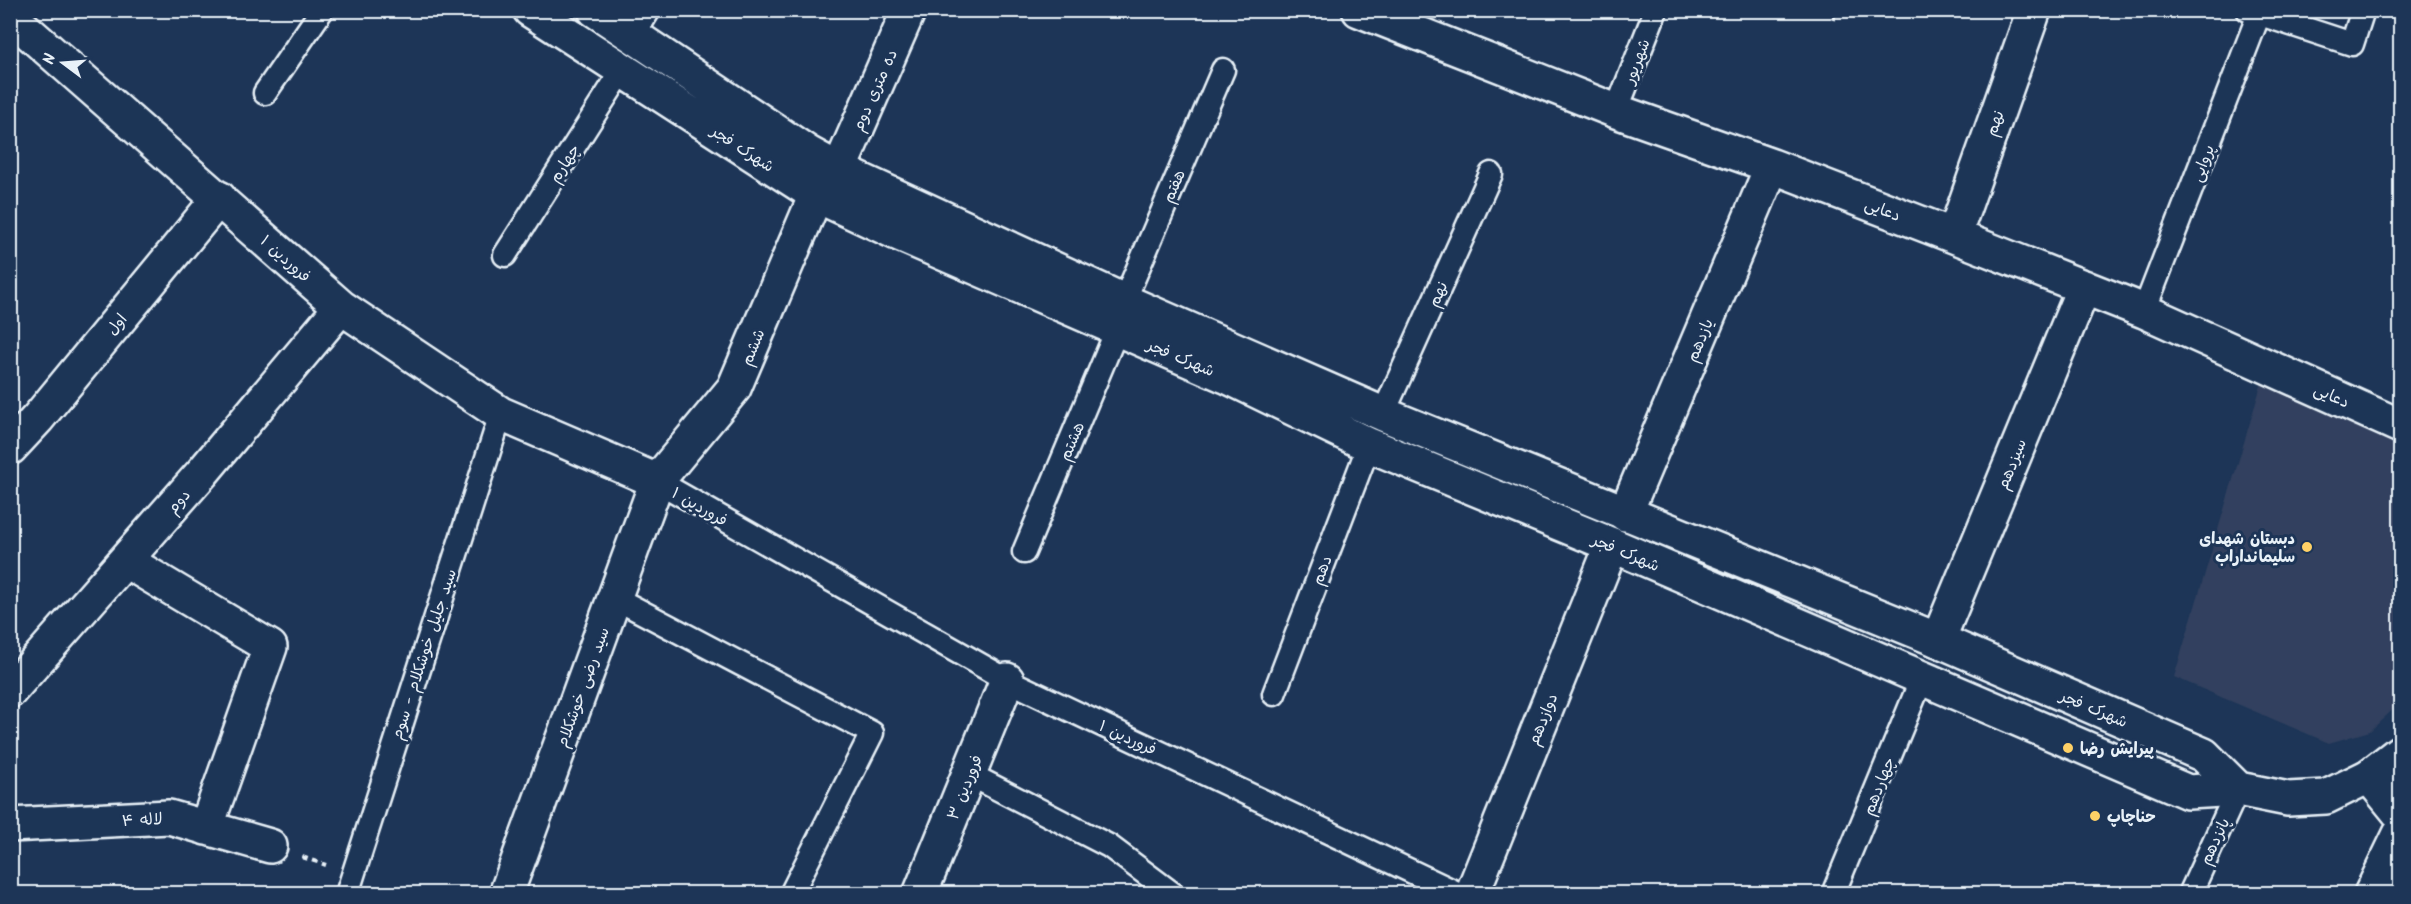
<svg xmlns="http://www.w3.org/2000/svg" width="2411" height="904" viewBox="0 0 2411 904" font-family="Kalam,'Playpen Sans Arabic',sans-serif">
  <rect width="100%" height="100%" fill="#1d3557"/>
  <filter id="ink" filterUnits="userSpaceOnUse"><feTurbulence type="fractalNoise" baseFrequency=".0167" numOctaves="2"/><feDisplacementMap in="SourceGraphic" scale="12" xChannelSelector="R" yChannelSelector="G"/><feConvolveMatrix kernelMatrix="1 2 1 2 8 2 1 2 1" color-interpolation-filters="sRGB"/></filter>
  <g filter="url(#ink)">
    <path fill="#31405e" d="M2268,362L2400,416V703L2370,731L2329,743L2174,677Z"/>
    <g fill="none" stroke-linecap="round" stroke-linejoin="round">
      <defs>
        <path id="lane" d="M2248,10L2352,44L2363,10
          M633,36L649,10
          M265,93L322,10
          M1616,111L1656,10
          M505,255L622,71
          M1124,301L1223,70
          M2144,311L2259,14
          M1383,414L1491,174
          M657,481L1007,680L1459,894
          M1024,552L1117,330
          M615,598L872,733L791,894
          M1274,694L1369,445
          M969,774L1109,846L1173,894
          M347,894L501,414
          M1833,894L1922,678
          M2190,894L2238,789"/>
        <path id="street" d="M1359,10L1616,111L1772,166L1954,236L2144,311L2400,426
          M10,16L341,307L501,414L657,481
          M839,170L909,10
          M1954,236L2034,10
          M10,448L38,418L219,198
          M1625,514L1772,166
          M126,561L270,647L206,828
          M1938,640L2084,287
          M10,691L202,473L341,307
          M2369,776L2400,814
          M10,825L169,817L270,846
          M506,894L657,481L734,388L816,195
          M920,894L1007,680
          M1472,894L1612,545
          M2371,894L2400,834"/>
        <path id="secondary" d="M530,10L816,195L897,233L1226,376L1369,445L1612,545L2188,792L2238,789L2288,799L2326,797L2369,776L2400,752
          M595,10L808,153L839,170L1124,301L1383,414L1938,640L2204,755L2238,789"/>
      </defs>
      <use href="#lane" stroke="#e8f1f8" stroke-width="27"/>
      <use href="#street" stroke="#e8f1f8" stroke-width="38"/>
      <use href="#secondary" stroke="#e8f1f8" stroke-width="38"/>
      <path stroke="#e8f1f8" stroke-width="4" stroke-dasharray="6 4.5" stroke-linecap="butt" d="M1833,20L1836,10
        M302,857L326,865"/>
      <use href="#lane" stroke="#1d3557" stroke-width="22"/>
      <use href="#street" stroke="#1d3557" stroke-width="33"/>
      <use href="#secondary" stroke="#1d3557" stroke-width="33"/>
    </g>
  </g>
  <g fill="#ffd166" stroke="#1d3557" stroke-width="2">
    <circle cx="2307" cy="547" r="6"/>
    <circle cx="2068" cy="748" r="6"/>
    <circle cx="2095" cy="816" r="6"/>
  </g>
  <g text-anchor="middle" stroke-width="6" stroke-linejoin="round" paint-order="stroke">
    <g font-size="16" fill="#e8f1f8" stroke="#1d3557">
      <text transform="translate(1636 61) rotate(-69)" y="6">شهریور</text>
      <text transform="translate(874 90) rotate(-66)" y="6">ده متری دوم</text>
      <text transform="translate(1994 123) rotate(-70)" y="6">نهم</text>
      <text transform="translate(743 148) rotate(33)" y="6">شهرک فجر</text>
      <text transform="translate(564 163) rotate(-57)" y="6">چهارم</text>
      <text transform="translate(2202 163) rotate(-69)" y="6">پروایی</text>
      <text transform="translate(1173 186) rotate(-67)" y="6">هفتم</text>
      <text transform="translate(1883 209) rotate(21)" y="6">دعایی</text>
      <text transform="translate(286 258) rotate(42)" y="6">فروردین ۱</text>
      <text transform="translate(1437 294) rotate(-66)" y="6">نهم</text>
      <text transform="translate(116 324) rotate(-51)" y="6">اول</text>
      <text transform="translate(1699 340) rotate(-67)" y="6">یازدهم</text>
      <text transform="translate(752 347) rotate(-67)" y="6">ششم</text>
      <text transform="translate(1181 357) rotate(23)" y="6">شهرک فجر</text>
      <text transform="translate(2332 395) rotate(24)" y="6">دعایی</text>
      <text transform="translate(1071 441) rotate(-67)" y="6">هشتم</text>
      <text transform="translate(2011 464) rotate(-68)" y="6">سیزدهم</text>
      <text transform="translate(178 501) rotate(-49)" y="6">دوم</text>
      <text transform="translate(700 506) rotate(30)" y="6">فروردین ۱</text>
      <text transform="translate(1626 552) rotate(23)" y="6">شهرک فجر</text>
      <text transform="translate(1321 570) rotate(-69)" y="6">دهم</text>
      <text transform="translate(423 654) rotate(-72)" y="6">سید جلیل خوشکلام - سوم</text>
      <text transform="translate(582 687) rotate(-70)" y="6">سید رضی خوشکلام</text>
      <text transform="translate(2094 708) rotate(23)" y="6">شهرک فجر</text>
      <text transform="translate(1542 719) rotate(-68)" y="6">دوازدهم</text>
      <text transform="translate(1128 737) rotate(25)" y="6">فروردین ۱</text>
      <text transform="translate(1878 786) rotate(-68)" y="6">چهاردهم</text>
      <text transform="translate(964 787) rotate(-68)" y="6">فروردین ۳</text>
      <text transform="translate(142 819) rotate(-3)" y="6">لاله ۴</text>
      <text transform="translate(2214 841) rotate(-65)" y="6">پانزدهم</text>
    </g>
    <g font-size="16" font-weight="bold" fill="#e8f1f8" stroke="#1d3557" text-anchor="start">
      <text x="2295" y="544" text-anchor="end">دبستان شهدای<tspan x="2295" dy="18">سلیمانداراب</tspan></text>
      <text x="2080" y="754">پیرایش رضا</text>
      <text x="2107" y="822">حناچاپ</text>
    </g>
  </g>
  <rect width="2411" height="904" fill="none" stroke="#1d3557" stroke-width="36"/>
  <rect x="18" y="18" width="2375" height="868" fill="none" stroke="#e8f1f8" stroke-width="2" filter="url(#ink)"/>
  <g transform="translate(63 63) rotate(286)" stroke="#1d3557" stroke-width="4.5" paint-order="stroke">
  <path d="M0-4.5L10 22L0 15L-10 22Z" fill="#e8f1f8"/>
  <text y="-9" font-size="16" font-weight="bold" text-anchor="middle" fill="#e8f1f8">N</text>
  </g>
</svg>
